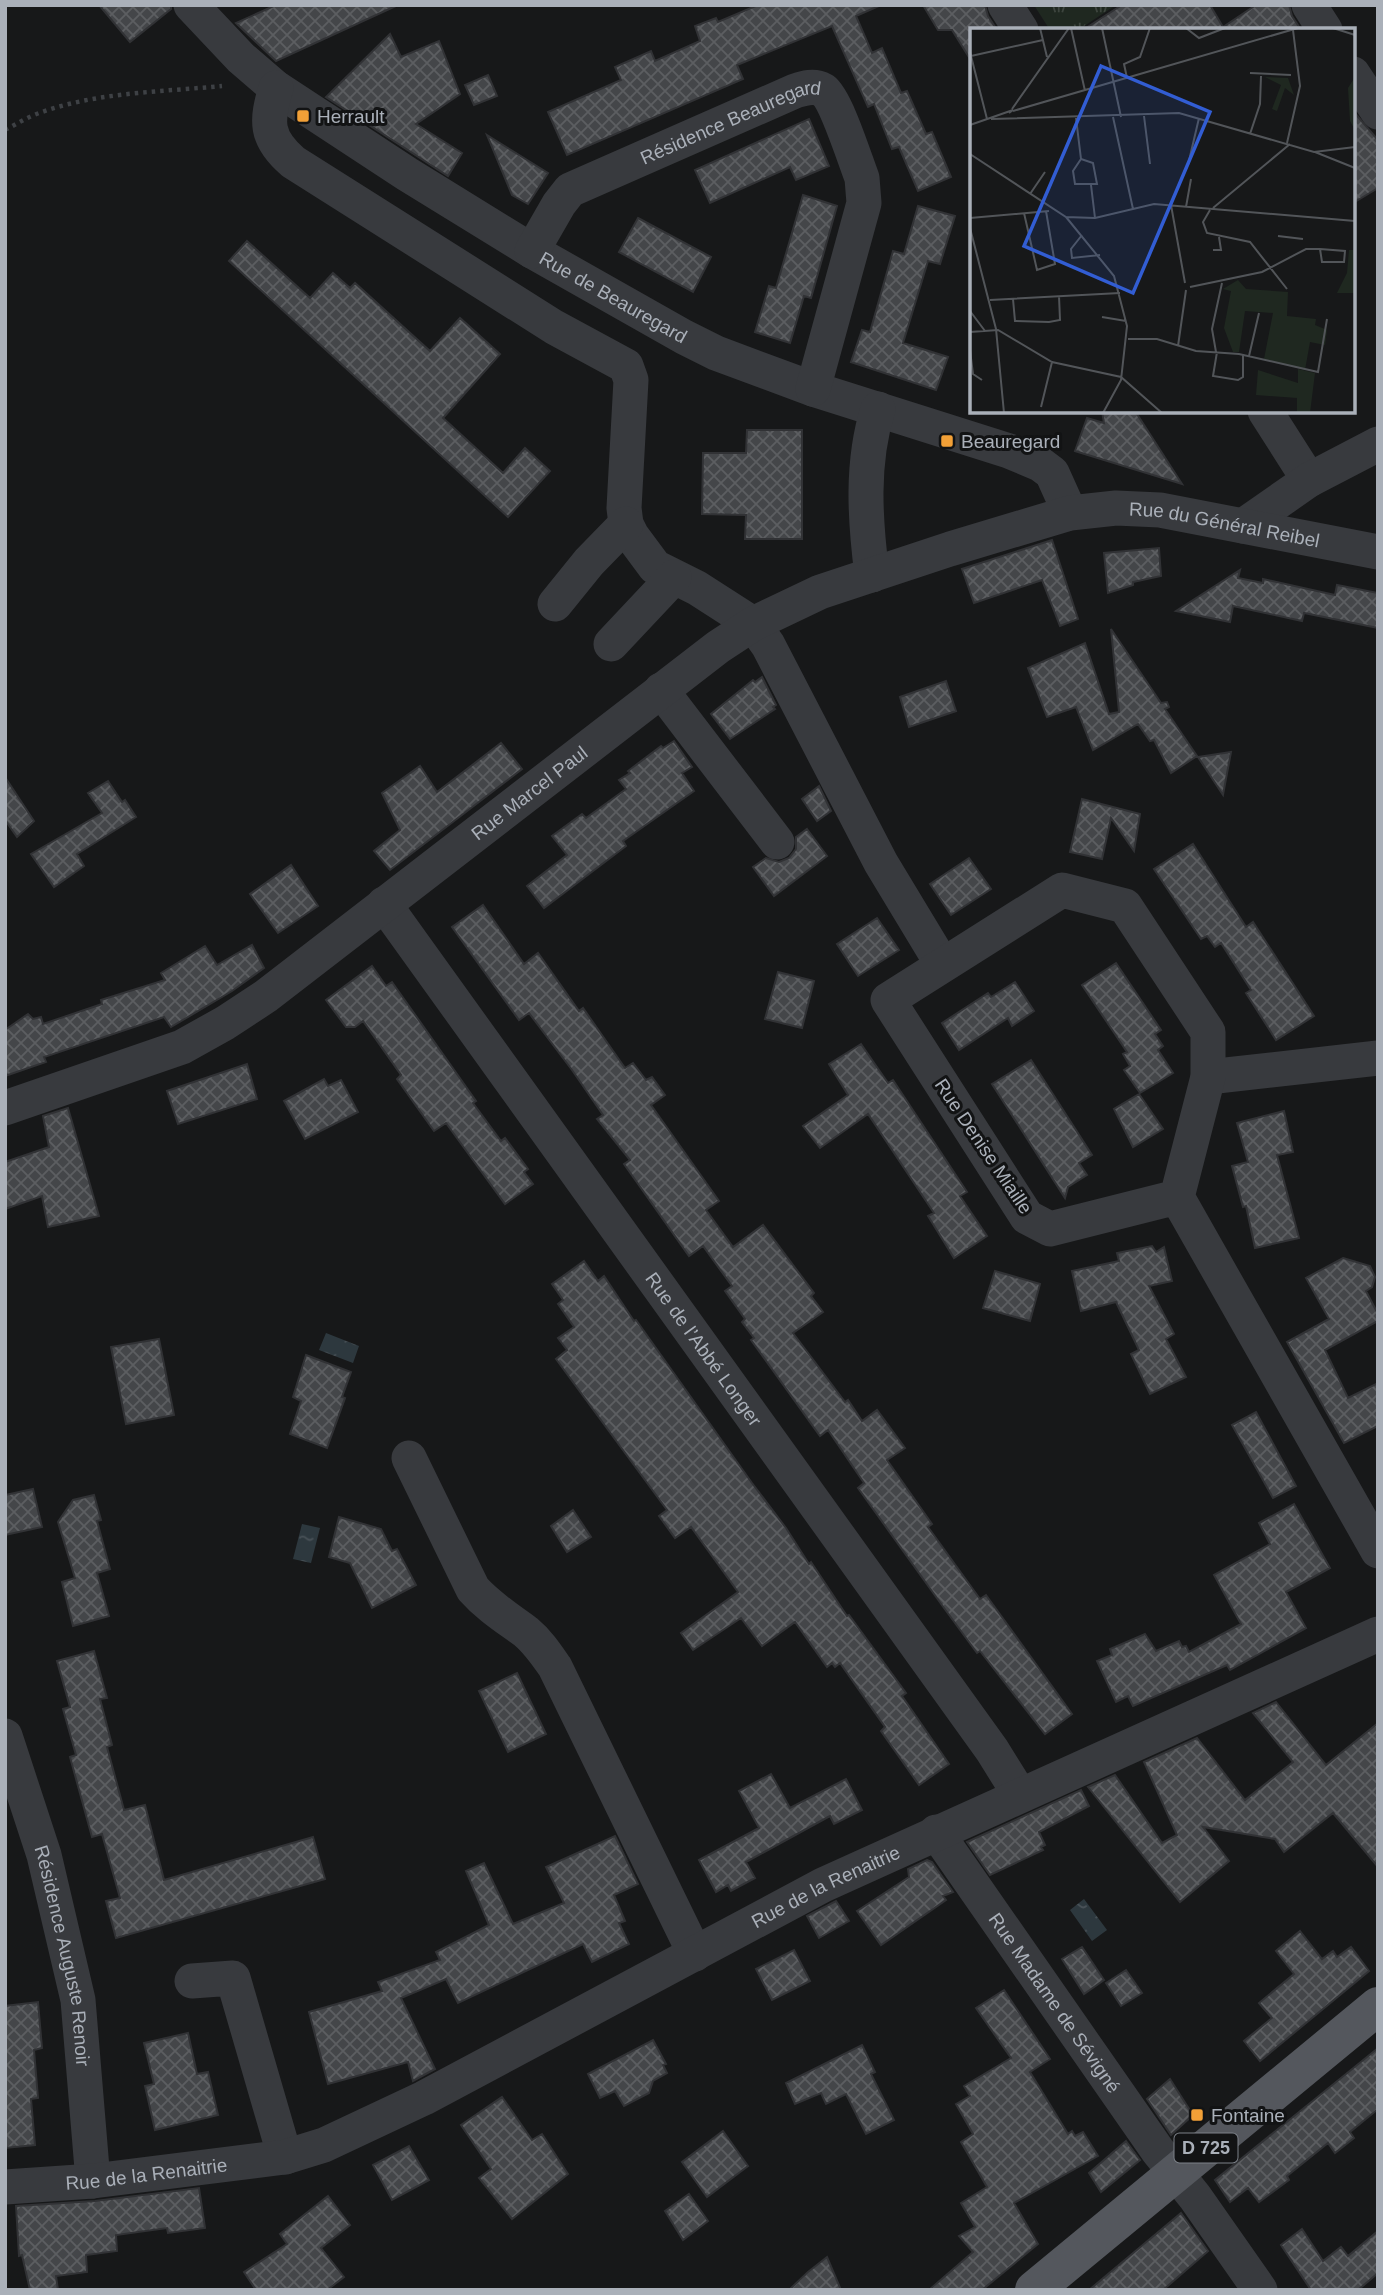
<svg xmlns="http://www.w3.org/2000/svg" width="1383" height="2295" viewBox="0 0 1383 2295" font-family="Arial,sans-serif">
  <defs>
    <pattern id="grass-tufts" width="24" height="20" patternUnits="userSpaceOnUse" patternTransform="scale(1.75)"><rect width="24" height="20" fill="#1f2820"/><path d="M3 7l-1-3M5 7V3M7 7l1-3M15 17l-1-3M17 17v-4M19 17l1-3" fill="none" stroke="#3d453e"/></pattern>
    <pattern id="water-ripples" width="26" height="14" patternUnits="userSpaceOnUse" patternTransform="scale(1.75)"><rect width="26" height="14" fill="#2d383e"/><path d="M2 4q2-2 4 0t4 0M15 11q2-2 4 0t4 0" fill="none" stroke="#495258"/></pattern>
    <pattern id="building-cross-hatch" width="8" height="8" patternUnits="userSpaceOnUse" patternTransform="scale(1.75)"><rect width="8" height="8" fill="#444649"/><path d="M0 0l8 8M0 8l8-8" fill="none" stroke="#5c5e61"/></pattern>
  </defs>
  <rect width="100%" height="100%" fill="#171819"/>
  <path fill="url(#grass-tufts)" d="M1034,5H1116L1078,30H1050Z"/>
  <path fill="url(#water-ripples)" d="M326,1333L359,1346L353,1363L319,1350Z
    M302,1524L320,1528L311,1563L293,1559Z
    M1084,1899L1107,1930L1092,1941L1070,1910Z"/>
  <path fill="url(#building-cross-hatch)" stroke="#313235" stroke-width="2" d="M99,5H171V9L130,42Z
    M276,5H398L276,61L236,23Z
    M758,5H881L856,16L872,53L882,48L901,93L907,91L926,134L932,132L951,177L918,191L899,147L892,149L874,104L868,107L832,26L737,65L743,79L567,155L548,112L621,80L615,67L651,51L655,61L700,41L695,26L716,18L718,22Z
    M923,5H985L988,16L997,30H972V62L952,30H938Z
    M1122,5H1210L1223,27L1256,5H1289L1292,16L1301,30H1083Z
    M390,34L401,57L439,41L460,94L416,124L462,153L448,176L326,97Z
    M488,75L497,96L474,105L465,85Z
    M1353,111L1378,140V188L1353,203Z
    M809,119L829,166L796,180L790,167L710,203L695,170Z
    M487,135L548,173L528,204L512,195Z
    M803,195L837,206L811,298L804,296L790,343L755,332L769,286L776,288Z
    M918,206L955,216L940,264L928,261L903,343L948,357L936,390L851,362L862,330L870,332L893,251L904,254Z
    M638,218L711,257L693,292L619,252Z
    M247,241L310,298L333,273L350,288L355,283L430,351L460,318L500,354L443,418L503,473L525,448L550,471L508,517L229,261Z
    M1102,411H1135L1182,484L1075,451L1087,418L1104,423Z
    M747,430H802V539H745L746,515L702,514L703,453H746Z
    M1052,540L1078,619L1060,626L1042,580L974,603L962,569Z
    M1159,548L1161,576L1133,582V585L1108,593L1104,553Z
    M1240,570L1238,578L1263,583V579L1335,595L1337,585L1378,593V628L1304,613L1302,621L1233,606L1230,622L1176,611Z
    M1111,629L1161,703L1167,702L1169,707L1165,709L1197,756L1171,773L1154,740L1150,741L1138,724L1093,750L1076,707L1047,717L1028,668L1085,643L1109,714L1119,712Z
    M762,677L776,705L773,707L775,709L730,739L711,714L753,680L755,682Z
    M946,681L956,711L909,727L900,697Z
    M674,741L692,767L682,773L694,791L623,841L626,846L544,908L527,886L567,855L552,836L582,814L586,818L626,789L619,780L630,773L628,771L661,746L663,748Z
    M501,743L522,769L390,870L374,851L400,830L382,793L420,766L437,792Z
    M1231,752L1223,795L1198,757Z
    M5,777L34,821L17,837L5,820Z
    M108,781L122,802L125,800L136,817L77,854L84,866L54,887L31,854L102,813L88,793Z
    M819,786L831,811L817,821L802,799Z
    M1082,799L1140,814L1134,851L1111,818L1102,859L1070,852Z
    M807,829L827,856L774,896L753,867L766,858L779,862L789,858L796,849V837Z
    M1193,844L1246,927L1253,922L1314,1016L1276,1040L1246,993L1251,990L1221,943L1215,947L1207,936L1201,939L1154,869Z
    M969,858L991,889L951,915L930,884Z
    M291,865L318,906L278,933L250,894Z
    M483,905L524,964L538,953L579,1011L583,1008L625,1068L633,1063L646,1080L652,1077L665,1095L651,1105L719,1201L706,1210L733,1247L763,1225L814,1293L811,1296L823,1312L793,1333L845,1402L848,1400L862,1421L877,1410L905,1448L887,1460L932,1524L928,1527L980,1599L986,1595L1072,1714L1045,1734L980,1651L977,1653L944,1608L858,1488L864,1483L828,1430L820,1436L751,1340L754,1338L742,1322L745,1319L725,1291L732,1286L703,1246L689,1256L624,1164L630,1160L597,1119L603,1115L572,1070L529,1013L519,1020L452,927Z
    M877,918L899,950L858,976L837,944Z
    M252,945L264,968L232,991L171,1027L164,1017L44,1057L46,1062L5,1076V1030L28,1014L33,1019L41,1017L43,1024L102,1004L101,1000L165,980L161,973L205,946L217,965Z
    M1116,963L1161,1030L1155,1034L1163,1046L1158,1050L1173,1073L1140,1093L1124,1070L1130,1066L1123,1054L1127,1052L1082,985Z
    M372,966L386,986L392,982L476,1101L473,1103L501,1141L505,1138L528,1169L524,1172L533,1184L505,1204L446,1123L434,1131L397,1079L401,1075L363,1021L355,1027H346L326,1000Z
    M778,972L814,981L802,1028L765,1019Z
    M1015,982L1034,1011L1012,1026L1008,1018L959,1050L942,1023L988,993L991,997Z
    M861,1044L888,1083L893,1080L967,1192L960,1196L987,1236L954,1258L928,1216L934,1213L868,1114L820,1148L803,1126L848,1095L829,1064Z
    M1031,1060L1092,1155L1079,1163L1087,1175L1068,1187L1065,1198L992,1084Z
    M247,1064L257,1099L178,1124L167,1091Z
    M324,1079L328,1086L341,1080L358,1112L305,1139L284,1101Z
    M1139,1094L1163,1129L1133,1147L1114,1109Z
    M68,1108L99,1216L48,1227L42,1196L5,1209V1162L49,1147L43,1116Z
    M1284,1111L1293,1152L1277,1155L1299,1238L1255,1248L1246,1206L1243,1207L1232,1166L1248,1162L1237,1123Z
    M1152,1246L1156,1252L1164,1247L1172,1281L1149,1286L1174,1334L1166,1339L1186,1377L1150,1394L1131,1354L1139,1350L1116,1302L1081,1311L1072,1271L1119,1261L1117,1253Z
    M1343,1258L1370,1266L1375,1277L1372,1287L1366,1291L1378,1314V1321L1325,1350L1348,1398L1378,1383V1426L1344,1443L1287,1342L1329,1319L1306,1278Z
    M584,1261L598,1281L604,1276L634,1321L636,1320L752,1483L786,1528L809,1564L811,1562L847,1616L849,1615L906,1693L902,1696L949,1764L919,1785L881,1731L885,1727L840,1663L835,1667L832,1663L827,1667L795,1622L762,1646L741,1618L693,1650L681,1633L738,1592L691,1527L675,1538L659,1516L667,1510L556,1359L567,1350L558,1338L574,1327L558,1304L563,1300L552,1284Z
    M995,1271L1040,1284L1030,1321L983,1308Z
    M159,1339L174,1415L126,1424L111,1347Z
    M306,1355L351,1372L342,1397L345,1398L327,1448L290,1434L301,1401L293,1397Z
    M1256,1412L1296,1486L1273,1498L1232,1425Z
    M33,1489L42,1527L5,1535V1495Z
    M94,1495L101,1520L97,1521L110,1569L97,1573L109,1616L73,1626L62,1582L75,1578L58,1522L73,1500Z
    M1294,1504L1330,1568L1286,1592L1306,1628L1230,1670L1227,1665L1133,1706L1128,1696L1116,1702L1097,1661L1112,1655L1110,1649L1145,1634L1156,1651L1179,1641L1182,1647L1186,1646L1189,1652L1241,1624L1214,1575L1270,1544L1259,1523Z
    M573,1510L591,1537L567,1552L551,1526Z
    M339,1517L381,1529L392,1551L397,1549L416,1585L372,1608L350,1563L329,1557Z
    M94,1651L107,1698L100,1699L112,1745L107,1747L124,1810L145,1805L164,1880L313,1837L325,1879L116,1938L106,1901L120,1898L102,1834L92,1837L70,1757L76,1755L63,1709L70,1707L57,1661Z
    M517,1673L546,1734L508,1752L479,1691Z
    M1276,1702L1326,1765L1378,1723V1867L1333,1813L1284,1852L1275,1839L1203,1827L1229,1861L1180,1902L1088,1787L1115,1775L1162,1843L1177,1835L1144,1762L1197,1738L1245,1800L1293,1762L1253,1713Z
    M771,1774L790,1808L846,1779L862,1810L834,1824L830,1816L746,1862L755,1878L731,1891L728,1885L716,1892L699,1860L759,1828L739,1791Z
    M1081,1790L1089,1806L1039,1832L1045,1845L1041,1847L1043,1850L990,1875L967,1842Z
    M615,1836L638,1884L614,1895L625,1921L619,1923L629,1944L592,1962L583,1944L458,2003L446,1979L401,1998L435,2069L413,2081L408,2062L328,2084L309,2012L382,1991L378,1982L440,1960L436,1952L489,1925L466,1871L484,1863L513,1924L564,1903L546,1867Z
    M927,1860L932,1862L953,1892L943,1896L946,1900L881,1945L857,1911L909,1877L908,1869Z
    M836,1901L849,1921L819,1938L807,1916Z
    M1300,1931L1322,1959L1333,1951L1337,1957L1351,1947L1369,1971L1260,2061L1244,2041L1272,2018L1259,2003L1294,1974L1276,1951Z
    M1082,1947L1104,1980L1084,1994L1062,1959Z
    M794,1950L810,1981L772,2000L756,1969Z
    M1126,1970L1142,1993L1121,2006L1106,1983Z
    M1004,1990L1050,2059L1030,2072L1068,2134L1072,2131L1075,2136L1083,2132L1098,2156L1014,2203L1038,2244L982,2290H929L973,2252L959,2236L975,2227L961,2203L987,2187L961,2142L973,2134L956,2104L970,2096L964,2086L1011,2058L976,2008Z
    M38,2002L42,2048L34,2050L38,2098L31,2099L35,2145L5,2148V2006Z
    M188,2033L197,2074L208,2072L218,2115L155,2130L145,2086L154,2084L144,2043Z
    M653,2040L666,2064L663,2065L667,2073L653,2081L649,2093L624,2106L615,2091L600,2098L588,2074Z
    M862,2045L875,2072L871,2074L894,2120L866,2134L846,2094L826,2104L821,2093L795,2104L786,2083Z
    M1378,2048V2109L1350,2132L1354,2138L1335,2153L1328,2143L1287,2176L1289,2180L1259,2202L1248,2188L1230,2202L1215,2180Z
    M1170,2079L1193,2115L1171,2135L1147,2099Z
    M502,2097L532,2140L542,2134L568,2174L512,2219L479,2178L491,2169L461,2125Z
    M723,2131L748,2166L707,2197L682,2162Z
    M1126,2141L1140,2160L1101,2192L1089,2173Z
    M409,2146L429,2180L392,2200L373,2165Z
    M199,2188L205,2228L168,2233L167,2228L116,2235L117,2251L86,2255L87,2272L56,2276L58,2290H30L22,2255L19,2256L16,2206L95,2201Z
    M689,2194L708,2221L683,2240L665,2211Z
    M328,2196L350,2225L321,2248L344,2277L327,2290H256L244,2272L287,2244L280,2234Z
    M1181,2213L1208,2251L1163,2290H1089Z
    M1302,2229L1323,2261L1341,2247L1348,2256L1378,2231V2273L1358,2290H1311L1281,2245Z
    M827,2257L841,2290H789L808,2272Z"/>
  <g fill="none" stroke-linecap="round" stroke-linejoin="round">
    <path stroke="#3e4145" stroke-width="4.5" stroke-dasharray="3.5 5" stroke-linecap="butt" d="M5,130C15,125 24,119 34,115C92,92 161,92 222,86"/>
    <g stroke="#383a3e" stroke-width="35">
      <path id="s1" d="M191,5L241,58L276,88L407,174L532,251L684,337L716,353L813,389L1009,451L1040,464L1052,473L1070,513"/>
      <path d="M1005,5L1021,30"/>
      <path d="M1309,5L1325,30"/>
      <path d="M1353,74L1378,112"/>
      <path d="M276,88C266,121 265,138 293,162L554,327L626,366L631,380L624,508L626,524L632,536L655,567L697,588L753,624L768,645L881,863L942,964"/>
      <path id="s2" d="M532,251L559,204L570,190L795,91C804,88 814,85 823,90C836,99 855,160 862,178L864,203L813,389"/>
      <path d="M1265,411L1309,480"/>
      <path d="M1243,526L1309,480L1378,444"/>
      <path d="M872,575C865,520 861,463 878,409"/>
      <path d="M555,604L589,562L626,524"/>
      <path d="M611,644L674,577"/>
      <path d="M661,690L777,842"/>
      <path id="s3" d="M384,904L992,1750L1020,1795"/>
      <path d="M1208,1077L1378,1058"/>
      <path id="s4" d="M5,1108L182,1047L225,1023L266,996L718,647L753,624L820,592L950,549L1070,513L1116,508L1160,510L1378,552"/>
      <path d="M1177,1197L1050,1229L1027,1217L888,1000L1062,890L1125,906L1208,1032V1077L1177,1197L1378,1551"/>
      <path d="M409,1458L473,1589C489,1607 507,1618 526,1632C538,1642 546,1654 555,1667L695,1954"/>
      <path id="s5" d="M5,1736L44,1855L78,2000L93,2181"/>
      <path id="s6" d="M936,1832L1158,2151L1195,2197L1260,2290"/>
      <path d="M192,1981L233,1978L285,2157"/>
      <path id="s7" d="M5,2187L93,2181L285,2157L324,2145L424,2098L823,1885L1378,1634"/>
    </g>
    <path stroke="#54575d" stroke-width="38" d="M1034,2290L1378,2006"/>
  </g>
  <g fill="#f2a037" stroke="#121314" stroke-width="2.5">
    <rect x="296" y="109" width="14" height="14" rx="3.5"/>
    <rect x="940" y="434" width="14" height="14" rx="3.5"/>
    <rect x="1190" y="2108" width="14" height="14" rx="3.5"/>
  </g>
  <g text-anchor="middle" stroke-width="6" stroke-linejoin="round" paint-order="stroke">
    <rect fill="#121314" stroke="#7c8188" stroke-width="2" x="1174.5" y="2133.5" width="63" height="29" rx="5"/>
    <g font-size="18" font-weight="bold" fill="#aab0b9">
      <text x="1206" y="2154">D 725</text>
    </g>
    <g font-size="19" fill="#aab0b9" stroke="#121314" text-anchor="start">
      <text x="317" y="123">Herrault</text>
      <text x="961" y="448">Beauregard</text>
      <text x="1211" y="2122">Fontaine</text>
    </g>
    <g font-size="19" fill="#aab0b9" stroke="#121314">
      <text dy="7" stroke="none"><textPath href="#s2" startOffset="247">Résidence Beauregard</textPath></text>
      <text dy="7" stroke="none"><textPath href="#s1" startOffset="516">Rue de Beauregard</textPath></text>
      <text dy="7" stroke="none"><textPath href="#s4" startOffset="1391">Rue du Général Reibel</textPath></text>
      <text dy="7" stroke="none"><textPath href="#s4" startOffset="618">Rue Marcel Paul</textPath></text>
      <text transform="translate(984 1146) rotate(56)" y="7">Rue Denise Miaille</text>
      <text dy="7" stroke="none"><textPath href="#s3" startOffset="548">Rue de l’Abbé Longer</textPath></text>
      <text dy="7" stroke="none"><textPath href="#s7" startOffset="887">Rue de la Renaitrie</textPath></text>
      <text dy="7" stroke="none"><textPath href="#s5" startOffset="228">Résidence Auguste Renoir</textPath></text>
      <text dy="7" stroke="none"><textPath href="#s6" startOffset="208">Rue Madame de Sévigné</textPath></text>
      <text dy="7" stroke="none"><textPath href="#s7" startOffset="142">Rue de la Renaitrie</textPath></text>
    </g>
  </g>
  <g transform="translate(970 28)">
    <rect width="385" height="385" fill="#171819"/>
    <path d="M295,49L318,50L324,67L315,60L307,83L302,81L311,57ZM385,49V102L380,93L378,60ZM379,222H385V265H367L377,245ZM268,252L276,261L318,264L317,288L346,291L345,297L357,302L355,317L340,314L335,342L294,331L303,285L275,283L269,324H263L254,300L261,263L253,261ZM328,341L345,345L340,385H327V370L286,367L288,342L328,355Z" fill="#1f2820"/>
    <path fill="none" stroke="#525559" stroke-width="2" d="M70,0L77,29M101,0L115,63M132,0L151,89M216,0L229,10L255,0M363,0L385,7M0,24L17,91M1,28L73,12M280,45L321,47M157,50L154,36L170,29L180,0M42,81L99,0M43,83L328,0M174,88L180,136M143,89L163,181M106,90L111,131L123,135L127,156H105L103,143L111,131M21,91L209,85L344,124L385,119M0,97L43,82L39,85M280,106L290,76L291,48M317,115L330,58L323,2M345,124L385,140M0,126L96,189L125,190L184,176L385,193M218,137L229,90M121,157L125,190M60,166L75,144M201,177L215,255M216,179L221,151M243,180L320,116M240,182L233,194L237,205L280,214L317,261M54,185L67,242L85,236L76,183M96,189L144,248L157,298L151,352L133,385M0,190L79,183M0,200L26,301L34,385M112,207L101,221L102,230L130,227M308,208L333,211M243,222H251L249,209M220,259L292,244L336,221H350L375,223L374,234H352L350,221M43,271L45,293L79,294L90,292L89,268M20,272L150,265M0,283L15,303M132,289L156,293M0,304L28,302L82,334L151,349L192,385M158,311H187L226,323L269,326L348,344L357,291M208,318L216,262M0,322L3,346L12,352M246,324L242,301L252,255M247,324L243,348L268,352L273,349V327M279,328L289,285M71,379L82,334"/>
    <path fill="#325dd3" fill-opacity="0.15" stroke="#325dd3" stroke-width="3.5" d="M131,38L240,84L163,265L54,218Z"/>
    <rect width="385" height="385" fill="none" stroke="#aab0b9" stroke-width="3.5"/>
  </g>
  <rect width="1383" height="2295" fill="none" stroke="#aab0b9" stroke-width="14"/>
</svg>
